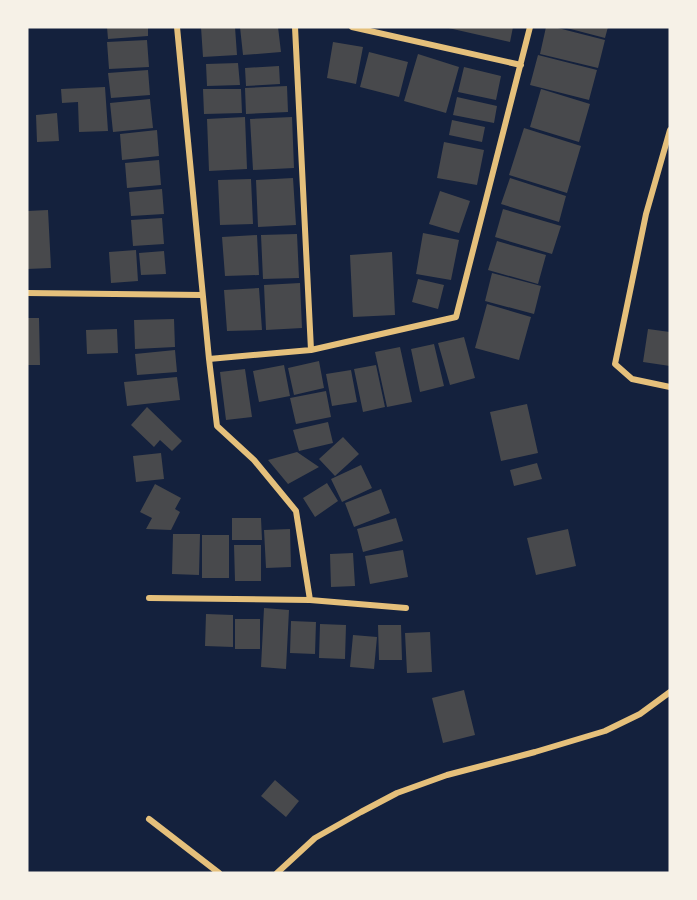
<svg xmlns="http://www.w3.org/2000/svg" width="697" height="900" viewBox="0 0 697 900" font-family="'Exo 2',sans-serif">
  <rect width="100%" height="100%" fill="#14213d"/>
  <path fill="#48494c" d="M107,27H148V36L108,39Z
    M201,27H235L237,55L203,57Z
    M240,27H278L281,52L243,55Z
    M444,27H513L510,42Z
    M546,27H554L605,40L598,68L540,54Z
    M563,27H608L605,38Z
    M147,40L149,67L109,69L107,42Z
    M333,42L363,47L356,84L327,78Z
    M369,52L408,62L399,97L360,87Z
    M418,54L459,67L446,113L404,101Z
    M538,55L597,70L589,100L530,85Z
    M238,63L240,85L207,86L206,64Z
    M279,66L280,84L246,86L245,68Z
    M464,67L501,76L496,100L458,92Z
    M148,70L150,95L111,98L108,73Z
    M287,86L288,112L246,114L245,88Z
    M105,87L108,131L79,132L78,102L62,103L61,89Z
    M203,89H241L242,113L204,114Z
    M541,89L590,104L579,142L530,127Z
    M457,97L497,106L494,123L453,115Z
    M150,99L153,128L113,132L110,103Z
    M57,113L59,141L37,142L36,115Z
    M245,117L247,169L209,171L207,119Z
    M292,117L294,168L253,170L250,119Z
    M452,120L485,127L482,142L449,135Z
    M524,128L581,146L567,193L509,175Z
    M157,130L159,156L122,160L120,134Z
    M444,142L484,150L477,185L437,178Z
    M159,160L161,185L127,188L125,163Z
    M293,178L296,225L258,227L256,180Z
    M510,178L566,196L559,222L501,204Z
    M251,179L253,224L220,225L218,180Z
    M162,189L164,214L131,216L129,192Z
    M440,191L470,201L459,233L429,224Z
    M503,209L561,226L552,254L495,237Z
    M48,210L51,268L27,269V211Z
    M162,218L164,244L133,246L131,220Z
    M423,233L459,240L451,280L416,274Z
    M297,234L299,278L263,279L261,235Z
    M257,235L259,275L225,276L222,237Z
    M497,241L546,255L538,284L488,270Z
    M136,250L138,281L111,283L109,252Z
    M164,251L166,274L141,275L139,253Z
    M392,252L395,315L353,317L350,255Z
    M492,273L541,286L534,314L485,301Z
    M418,279L444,285L438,309L412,302Z
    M300,283L302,328L266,330L264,285Z
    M259,288L262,330L227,331L224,290Z
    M487,304L531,317L519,360L475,348Z
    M27,318H39L40,365H27Z
    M174,319L175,347L135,349L134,320Z
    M117,329L118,353L87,354L86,330Z
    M648,329L670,332V366L643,362Z
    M464,337L475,378L450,385L438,343Z
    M434,344L444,386L420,392L411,349Z
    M400,347L412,402L387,407L375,352Z
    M175,350L177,372L137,375L135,354Z
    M319,361L324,388L294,395L288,368Z
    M284,365L290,396L259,402L253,371Z
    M376,365L385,407L363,412L354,369Z
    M245,369L252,417L226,420L220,372Z
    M351,370L357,402L332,406L326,374Z
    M177,377L180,400L127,406L124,382Z
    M326,391L331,417L296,424L290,398Z
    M527,404L538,453L501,461L490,412Z
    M147,407L182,441L172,451L160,440L154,447L131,425Z
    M328,422L333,443L299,451L293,430Z
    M343,437L359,454L335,476L319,459Z
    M297,452L319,467L288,484L268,460Z
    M161,453L164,479L136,482L133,456Z
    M537,463L542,479L514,486L510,470Z
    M361,465L372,488L342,502L331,479Z
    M327,483L338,501L315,517L303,498Z
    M155,484L181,498L175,509L180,512L171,530L146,529L152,518L140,512Z
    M381,489L390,513L354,527L345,503Z
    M232,518H261L262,540H232Z
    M396,518L403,541L363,552L357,529Z
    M290,529L291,567L266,568L264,530Z
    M568,529L576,566L536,575L527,538Z
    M173,534H200L199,575L172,574Z
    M202,535H229V578H202Z
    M234,545H261V581H235Z
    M403,550L408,577L370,584L365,556Z
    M353,553L355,586L331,587L330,554Z
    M264,608L289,610L286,669L261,667Z
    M206,614L233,615V647L205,646Z
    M235,619H260V649H235Z
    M291,621L316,622L315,654L290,653Z
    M320,624L346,625L345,659L319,658Z
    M378,625H401L402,660H379Z
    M430,632L432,672L407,673L405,633Z
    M353,635L377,637L374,669L350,667Z
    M464,690L475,735L443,743L432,698Z
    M275,780L299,801L286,817L261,796Z"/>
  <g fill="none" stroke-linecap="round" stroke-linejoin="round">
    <path stroke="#e5c07b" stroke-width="6" d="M177,27L209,359L217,426L254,460L296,511L310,600
      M295,27L311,350
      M352,27L521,65
      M670,130L646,214L615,364L632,379L670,387
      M27,293L202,295
      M209,359L311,350L456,317L530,27
      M149,598L310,600L406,608
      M149,819L219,873
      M277,873L315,838L361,812L397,793L447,775L535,752L605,731L640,714L670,692"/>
  </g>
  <rect width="697" height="900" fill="none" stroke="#f6f1e7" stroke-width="57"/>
</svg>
